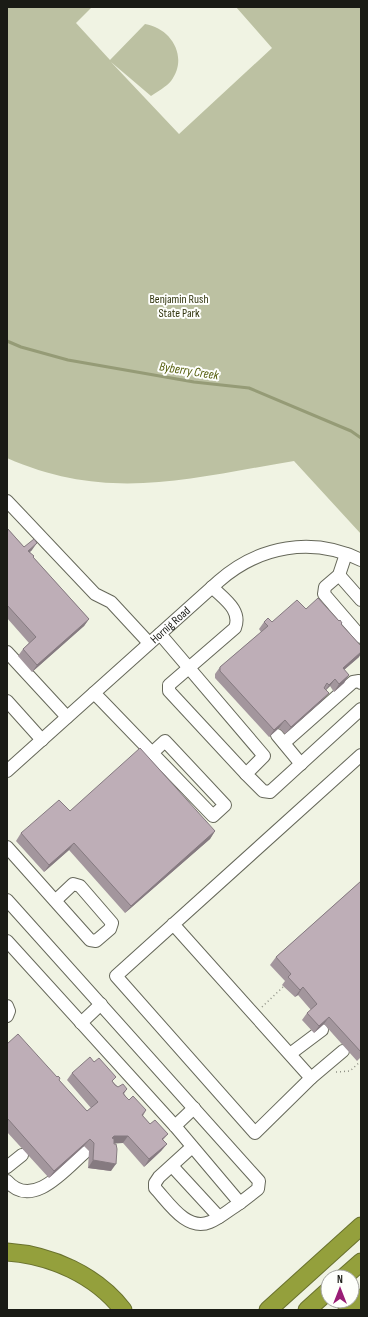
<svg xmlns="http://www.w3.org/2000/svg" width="368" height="1317" viewBox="0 0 368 1317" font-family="'Sofia Sans Condensed',sans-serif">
  <rect width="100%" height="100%" fill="#f0f3e3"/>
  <path fill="#bcc1a2" d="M7,7H92L76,23L110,60L145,24C171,28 189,57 171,81C166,87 158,91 151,96L111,62L179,134L272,48L236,7H361V534L294,461C190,478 109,503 7,458Z"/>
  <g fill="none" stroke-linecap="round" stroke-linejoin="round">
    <path stroke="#959b76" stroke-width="3" d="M7,341L21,347L68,360L194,382L249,388L351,431L361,438"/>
    <defs>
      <g id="minor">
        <path d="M7,501L95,594L111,602L149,643"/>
        <path d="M346,554L339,575L325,587L324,594L361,637"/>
        <path d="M339,575L361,600"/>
        <path d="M212,587C224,599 242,610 235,628L169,685V691L246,774"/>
        <path d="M160,634L264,756L246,774L263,791L270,792L361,709"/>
        <path d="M7,652L67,717"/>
        <path d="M94,693L102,701L213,816L225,805L165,741L152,753"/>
        <path d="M7,701L42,740"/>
        <path d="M277,735L301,764"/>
        <path d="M284,743L353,682L359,681L361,683"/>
        <path id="s1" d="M7,771L219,581C259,546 312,536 361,560"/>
        <path d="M7,847L90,940L96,941L110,929L112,923L80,886L73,884L55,901"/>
        <path d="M7,900L259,1181L258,1189L240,1203L175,1126L7,941"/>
        <path d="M173,924L311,1078L255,1133L116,976L361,755"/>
        <path d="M7,1006L9,1011L7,1016"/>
        <path d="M81,1023L101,1004"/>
        <path d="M290,1054L322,1030"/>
        <path d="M311,1078L343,1051"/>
        <path d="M175,1126L194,1108"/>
        <path d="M192,1147L159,1177L155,1183V1188C169,1203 187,1232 210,1222C220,1218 230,1209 240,1203"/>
        <path d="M172,1166L219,1217"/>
        <path d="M7,1167L22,1155"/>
        <path d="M7,1181C32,1210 65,1170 85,1152"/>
      </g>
      <path id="highway" d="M7,1252C51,1255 96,1275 123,1310
        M344,1277L361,1262
        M268,1310L361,1226
        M307,1310L328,1291
        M347,1310L361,1298"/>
    </defs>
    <use href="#minor" stroke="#66685a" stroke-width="14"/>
    <use href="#highway" stroke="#69712e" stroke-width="19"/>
    <path stroke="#8e9085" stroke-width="1.5" stroke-dasharray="1 3" stroke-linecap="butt" d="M262,1007L284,986
      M336,1072L350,1071L361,1061"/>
    <use href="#minor" stroke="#fff" stroke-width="12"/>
    <use href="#highway" stroke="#94a03c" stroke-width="17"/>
  </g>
  <path fill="#a3969d" d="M7,528L24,547L32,550L30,552L33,557L89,619L84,626L32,672L18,656L23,649L29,643L7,618Z
    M306,609L341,624L359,657L344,670L349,675L344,683L334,692L330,686L326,690L323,700L285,734L279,728L269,737L215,678V674L220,667L261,632L259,629L264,622H272Z
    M70,811L215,831L210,839L125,913L69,850L44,872L16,841L21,833Z
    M361,881V1057L357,1061L324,1024L314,1033L302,1020L307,1013L311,1010L298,995L295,997L282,985L285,981L270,965L276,957Z
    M7,1044L59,1080L87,1111L91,1108L67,1080L72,1073L113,1082L118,1087L127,1089L124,1094L129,1100L146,1110L143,1116L150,1124L168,1134L163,1140L167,1144L161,1151L144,1167L123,1143H114L111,1171L88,1168L89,1151L84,1146L49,1178L7,1132Z"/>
  <path fill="#857a80" d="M37,543L32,550L23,558L28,551Z
    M89,619L84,626L32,672L37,665Z
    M361,652V654L359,657L338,675L343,668Z
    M349,675L344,683L334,692L339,684Z
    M335,679L330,686L324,692L329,685Z
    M329,693L323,700L285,734L291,727Z
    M285,720L279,728L269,737L274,730Z
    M215,831L210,839L125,913L131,906Z
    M74,843L69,850L44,872L49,865Z
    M303,987L298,995L295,997L300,990Z
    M329,1017L324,1024L314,1033L319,1026Z
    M114,1136H128L123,1143L108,1144Z
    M90,1139L84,1146L49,1178L54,1171Z
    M167,1144L161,1151L144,1167L149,1159Z
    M93,1160L116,1164L111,1171L88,1168Z"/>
  <path fill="#beaeb7" stroke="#857a80" d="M7,528L24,547L34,539L37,543L28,551L34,556L33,557L89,619L37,665L23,649L36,637L7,605Z
    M318,598L339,621L340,620L342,623L341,624L361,646V652L343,668L349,675L339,684L335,679L329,685L327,683L324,688L329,693L291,727L285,720L274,730L220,671V667L268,626L264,622L268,618L272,622L297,600L306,609Z
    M140,748L215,831L131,906L74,843L49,865L21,833L59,800L70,811Z
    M361,881V1052L329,1017L319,1026L307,1013L317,1004L303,987L300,990L288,977L291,974L276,957Z
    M18,1034L57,1077L58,1076L60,1078L59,1080L87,1111L98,1102L72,1073L90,1057L94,1062L99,1058L116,1077L112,1081L115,1085L118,1087L123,1084L127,1089L123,1093L125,1096L129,1100L133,1096L146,1110L142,1115L150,1124L155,1120L168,1134L162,1139L167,1144L149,1159L128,1136H114L112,1138L114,1139V1144H116L117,1149L116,1164L93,1160L94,1143L90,1139L54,1171L8,1119L7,1120V1044Z"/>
  <g text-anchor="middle" stroke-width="4" stroke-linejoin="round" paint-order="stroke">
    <g font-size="12" fill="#31350e" stroke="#fefffc">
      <text x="179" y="303">Benjamin Rush<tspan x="179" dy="14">State Park</tspan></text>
    </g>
    <g font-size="12" fill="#1a1b15" stroke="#fefffc">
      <text dy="4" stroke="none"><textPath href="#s1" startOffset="219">Hornig Road</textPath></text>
    </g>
    <g font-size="13" font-style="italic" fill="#545c0b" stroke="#fefffc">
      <text transform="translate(189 370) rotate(9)" y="5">Byberry Creek</text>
    </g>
  </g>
  <rect width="368" height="1317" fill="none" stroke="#1a1b15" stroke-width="16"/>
  <g transform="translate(340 1289)"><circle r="19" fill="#fefffc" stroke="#a3a4a0"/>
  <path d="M0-3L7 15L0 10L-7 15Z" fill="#991d75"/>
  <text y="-6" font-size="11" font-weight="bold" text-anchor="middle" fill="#1a1b15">N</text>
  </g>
</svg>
